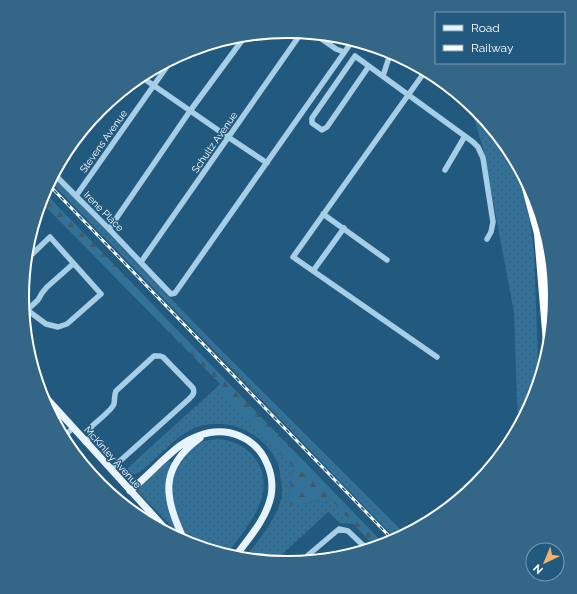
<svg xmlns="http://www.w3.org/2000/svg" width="577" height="594" viewBox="0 0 577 594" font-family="Raleway,sans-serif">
  <defs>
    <pattern id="grass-dots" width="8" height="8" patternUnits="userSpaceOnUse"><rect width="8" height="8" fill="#327299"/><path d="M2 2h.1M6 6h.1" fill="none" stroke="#425b6b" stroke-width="1.8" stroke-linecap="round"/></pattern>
    <pattern id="forest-firs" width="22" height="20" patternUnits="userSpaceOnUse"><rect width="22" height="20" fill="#327299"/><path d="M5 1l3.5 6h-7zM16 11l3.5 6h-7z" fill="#425b6b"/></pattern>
  </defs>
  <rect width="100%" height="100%" fill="#22597e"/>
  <path fill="url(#grass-dots)" d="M469,102L477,109L509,148L519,173L530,221L534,252L539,385L535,399L518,430L514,312L483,148Z
    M53,176L214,343L406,535L397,540L50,181Z
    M216,388L290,463L294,468L288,501L292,505H299L325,498L332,501L354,524L340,523L328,512L274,562L244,559C258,541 274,523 281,500C283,493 282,483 280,476C280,472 279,468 278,464C265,433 229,416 197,427C174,436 159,458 140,472C133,475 129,475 122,473Z
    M217,439C233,440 247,446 256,460C279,494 245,529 226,555L189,544L186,538L173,505L171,481L180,458L195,445L204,441Z
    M169,460L172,464L169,473L176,529L175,530L138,492L137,489Z"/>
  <path fill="url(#forest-firs)" d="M44,192L385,545L376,548L332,501L325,498L299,505H292L288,501L294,468L290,463L216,388L220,384L44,205L37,211Z"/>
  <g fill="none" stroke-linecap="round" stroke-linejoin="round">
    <path stroke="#a6cee6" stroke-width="5.5" d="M313,33L336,49L344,52
      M369,66L327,127L322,130L312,123V118L355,56L473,142L478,147L483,158L493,222L491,232L487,239
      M426,70L293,257L437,357
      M140,76L228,137L267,163
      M383,76L391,51
      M445,170L465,136
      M54,174L109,229L168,291L171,294L175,293L353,40
      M76,196L173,58
      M323,214L387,260
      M109,229L190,111L246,35
      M141,262L302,32
      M313,271L344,228
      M23,307L46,324L58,327L67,324L101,294L50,237L26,260
      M24,313L38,300L42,293L47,287L73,264
      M63,437L73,428
      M85,442L92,435L91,429V427C96,422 112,410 114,404C115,399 114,395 116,391L154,356H160L163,357L193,388C195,393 193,395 189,399L111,469
      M300,562L339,529L348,531L368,550"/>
    <path stroke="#e8f4fd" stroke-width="7" d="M40,391L171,535
      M130,491C140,482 150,473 159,464C171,453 183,441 198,436C227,425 257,437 268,466C272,476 273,485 271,496C266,520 248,539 234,558
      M185,542C165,499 157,469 200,438"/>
    <path stroke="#fff" stroke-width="8" d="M521,169L538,234L548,355
      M549,309L550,248"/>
    <defs>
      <path id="rail" d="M48,184L394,541"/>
    </defs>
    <use href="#rail" stroke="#fff" stroke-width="3"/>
    <use href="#rail" stroke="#22597e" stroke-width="1.5" stroke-dasharray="4.5" stroke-linecap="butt"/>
  </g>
  <g text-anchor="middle" stroke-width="3" stroke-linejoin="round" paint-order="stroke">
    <g font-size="10" fill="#fff" stroke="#22597e">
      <text transform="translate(103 141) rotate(-55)" y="4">Stevens Avenue</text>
      <text transform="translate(214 142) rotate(-55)" y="4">Schultz Avenue</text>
      <text transform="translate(104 211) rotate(45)" y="4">Irene Place</text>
      <text transform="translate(113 457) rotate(48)" y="4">McKinley Avenue</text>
    </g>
  </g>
  <path d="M0 0H577V594H0ZM29 297a259 259 0 1 1 518 0a259 259 0 1 1-518 0Z" fill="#346688" fill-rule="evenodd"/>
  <path fill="none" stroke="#fff" stroke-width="2" d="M29 297a259 259 0 1 1 518 0a259 259 0 1 1-518 0Z"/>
  <rect x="435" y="12" width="130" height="52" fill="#22597e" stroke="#7a9bb2"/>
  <rect x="443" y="25" width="20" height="6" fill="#e8f4fd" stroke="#7a9bb2"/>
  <text x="471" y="32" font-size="12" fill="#ffffff">Road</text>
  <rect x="443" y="45" width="20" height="6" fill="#ffffff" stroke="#7a9bb2"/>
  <text x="471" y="52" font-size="12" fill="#ffffff">Railway</text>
  <g transform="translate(545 562) rotate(224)"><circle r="19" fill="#22597e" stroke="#7a9bb2"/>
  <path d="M0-3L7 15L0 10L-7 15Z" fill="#f2b369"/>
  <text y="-6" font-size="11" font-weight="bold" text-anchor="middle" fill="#ffffff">N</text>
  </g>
</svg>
